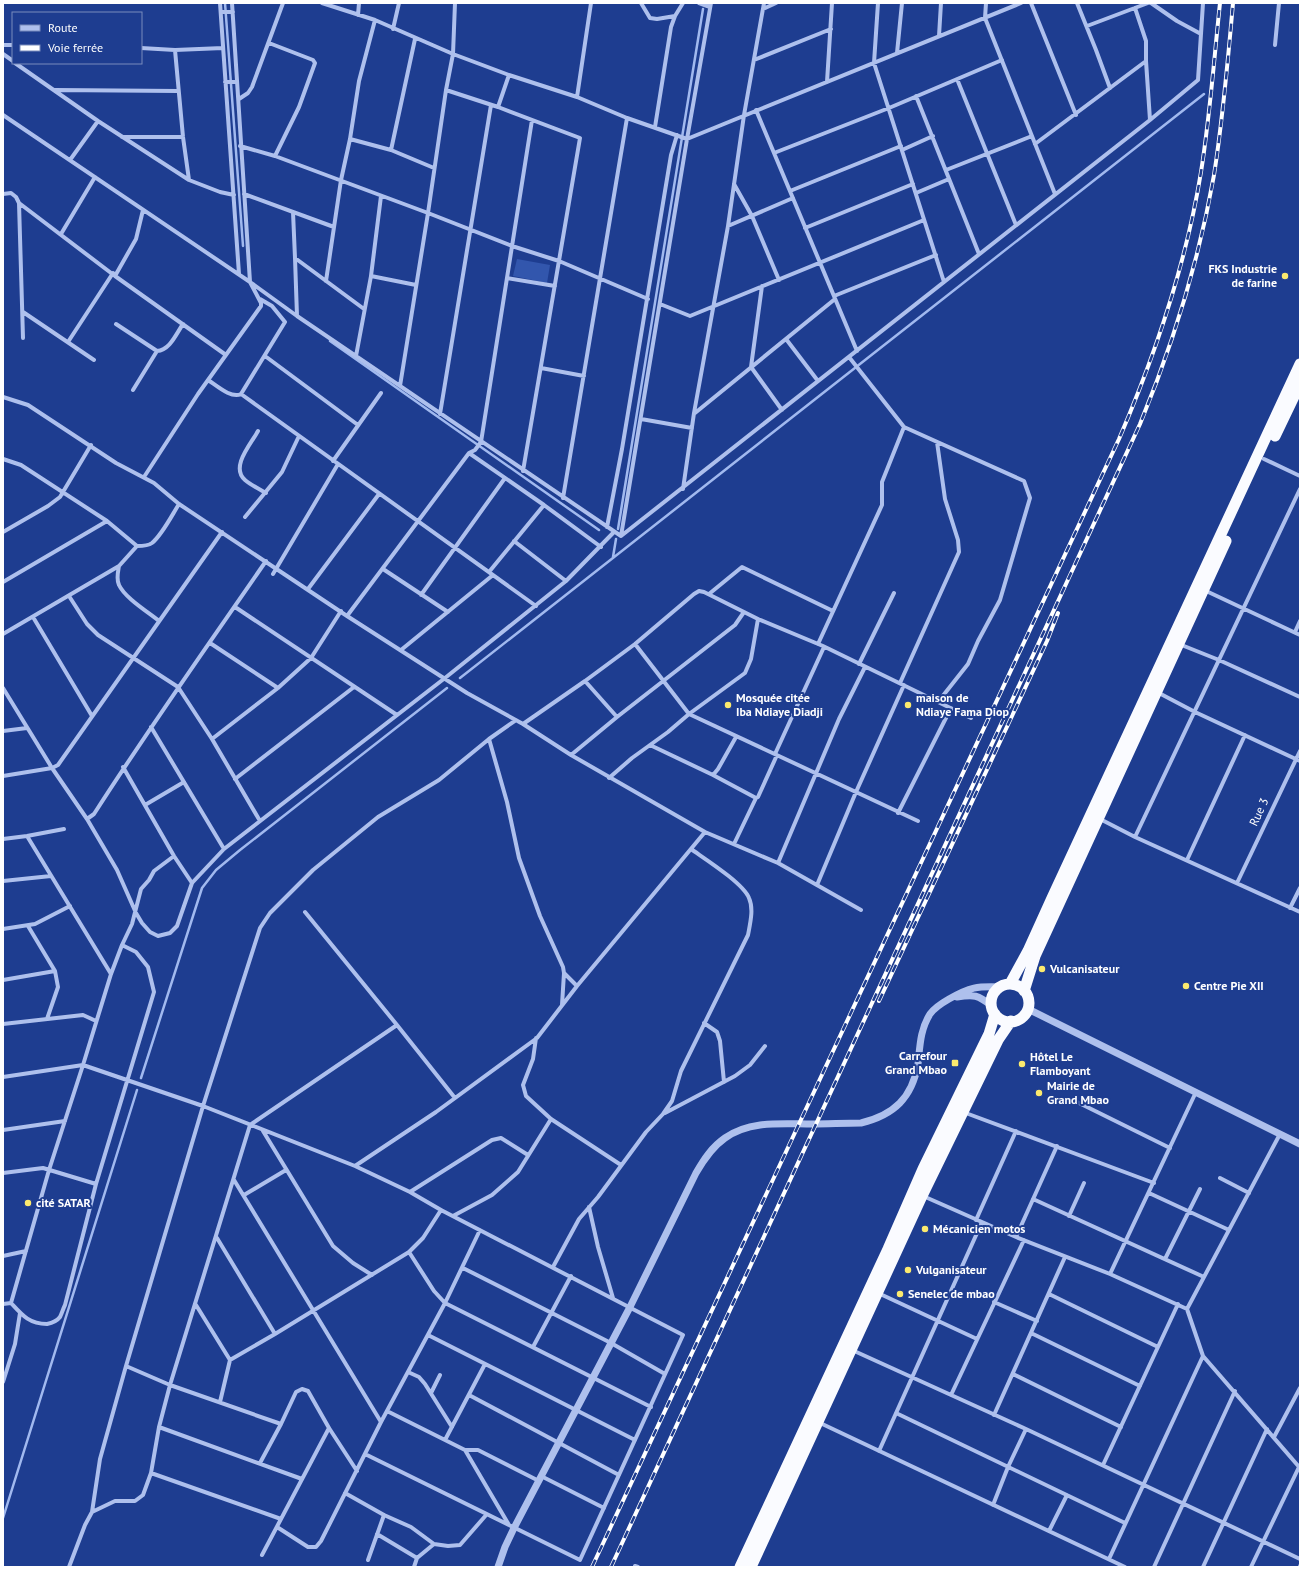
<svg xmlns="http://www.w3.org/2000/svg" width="1303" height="1570" viewBox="0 0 1303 1570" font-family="'PT Sans',sans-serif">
  <rect width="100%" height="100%" fill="#1e3d90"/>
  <path fill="#3256ad" d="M517,259L550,265L547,283L513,276Z"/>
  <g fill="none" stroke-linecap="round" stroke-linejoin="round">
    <path stroke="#a1b9ef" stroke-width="2.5" d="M225,3L243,246
      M330,341L599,530
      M618,529L703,9
      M613,557L616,539
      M460,678L1204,94
      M141,1078L202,888L216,870L240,850L447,688
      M3,1518L137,1090"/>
    <path stroke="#aec0ed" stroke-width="4" d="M220,3L239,274
      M322,3L375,20L453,54L509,75L577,97L627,118L687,139L1021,3
      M641,3L650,18L657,19L675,16
      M699,3L710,7
      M878,3L874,63L944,282
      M986,3L985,18L1055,194
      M1031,3L1076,115
      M1077,3L1096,50L1110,88
      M1151,3L1177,21L1201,34
      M1135,8L1146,41V61L1150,120
      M763,9L776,3
      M221,12H233
      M358,15L359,3
      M1087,26L1148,3
      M393,29L399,3
      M939,36L941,3
      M269,43L313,60L315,63L299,107L275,156
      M3,45H13
      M1275,45L1279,3
      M141,48L175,50L223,48
      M175,50L183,137L189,180
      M897,53L902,3
      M3,54L13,61
      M754,60L831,29
      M15,63L98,121L189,180L220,192L234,195
      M957,79L1016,225
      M225,82H237
      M827,82L832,3
      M55,90L178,91
      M446,90L498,107L580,138L523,471
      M916,96L979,254
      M577,97L591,3
      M239,99L248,93L252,87L283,3
      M498,107L509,75
      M756,110L857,351
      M3,115L250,282L297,316L621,536
      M655,127L671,27L675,16L683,3
      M122,137H183
      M350,139L391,150L434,168
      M1035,144L1146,61
      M240,146L275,156L428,213L512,246L559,261L648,299
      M391,150L415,39
      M902,150L933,136
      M774,153L889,108L1002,60
      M70,160L98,121
      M946,170L1032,136
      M734,184L752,216L779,280
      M790,191L901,146
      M916,193L949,179
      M3,194L11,193L16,197L19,203L23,338
      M244,194L334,227
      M19,203L115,276L226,355
      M293,212L295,258L364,309
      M728,226L793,198
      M805,228L913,184
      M61,234L95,177
      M295,258L297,316
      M115,276L136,239L143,210
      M371,276L416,285
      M507,278L555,286
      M326,281L341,180L350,139L359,81L375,20
      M762,286L751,367L782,410
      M834,296L936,255
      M660,304L690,316L924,220
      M23,312L94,360
      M116,324L157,351C170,350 176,334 183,324
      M786,339L818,381
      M68,342L113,273
      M265,356L358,425
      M356,356L371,276L381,196
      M849,357L904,427L1024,481L1030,498L1000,600L978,641L968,664L938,702
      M541,368L584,376
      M208,380C216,385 231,399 241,394L285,322L272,306L260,299
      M400,386L428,213L446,90L453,54L455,3
      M133,390L157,351
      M241,394L536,606
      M3,397L28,405L116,463L154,483L179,504L347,616L467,693L523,724L571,755L705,832L778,863L861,910
      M695,413L835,299
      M440,414L491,105
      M641,419L692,428
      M258,431C251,444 230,467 245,480C251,485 259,489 266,493
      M469,453L475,450L481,442L532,120
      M3,459L21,465L107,521L137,546
      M1264,459L1300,476
      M333,461L381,393
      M144,477L198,394L261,306V303L250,282L232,3
      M683,489L694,413L728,226L744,115L764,3
      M563,498L627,118
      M245,517L282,472L299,436
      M607,527L622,449L671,155L677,135
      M3,532L48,506L60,497L91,445
      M621,536L1150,120L1198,80L1203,3
      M621,536L687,139L711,3
      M514,541L566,581
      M119,566C118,572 116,579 119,585C125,598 148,612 159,621
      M383,569L448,612
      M489,572L544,505
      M273,574L338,464
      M3,582L107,521
      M308,589L379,494
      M1204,590L1300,635
      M709,594L742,567L833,611
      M421,595L505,478
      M69,596L87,624L98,635L178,687L212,739L260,821
      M235,607L397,715
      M347,616L469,453L544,505L601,547
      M33,617L92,716
      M1295,632L1300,621
      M3,634L119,566L137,546C142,546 148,546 152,543C162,535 172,515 179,504
      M210,643L278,688
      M635,644L689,714L918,821
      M818,644L882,505V482L904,427
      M1179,644L1219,660L1300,697
      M401,650L493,575
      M859,664L894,593
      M900,683L959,552L958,540L945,499L937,442
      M3,688L52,768L87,819L117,870L136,913L142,923L150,932L158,936L170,933L177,926L192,883L224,849L445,678L566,581L614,532
      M1157,692L1195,712L1300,761
      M617,717L585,681L635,644L694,594L699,591L704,592L758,619L823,646L971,718
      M523,724L585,681
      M151,727L224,849
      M3,731L27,728
      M212,739L278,688L311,658L341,611
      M489,739L507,802L519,858L540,916L563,967L564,973L562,1005
      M650,745L713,775L756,798L758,797L777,755
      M775,754L824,647
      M571,755L617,717L735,625L744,612
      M123,767L174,856L192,883
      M713,775L718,769L736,737
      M3,776L52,768L58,765L222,532
      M609,778L632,758L668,732L689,714L745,673L751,659L758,619
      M235,779L354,687
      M145,805L184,782
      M898,813L951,708
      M87,819L94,814C149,728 208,645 266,561
      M1100,819L1135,837L1300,489
      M27,836L111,974
      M1135,837L1300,912
      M3,839L27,836L64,829
      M734,844L756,798
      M1187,860L1245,735
      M778,863L839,719L865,667
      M3,881L51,876
      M1237,883L1300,751
      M817,885L856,792L904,685
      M1290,908L1300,888
      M305,912L397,1025L455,1098
      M28,926L55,971L58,987L47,1019
      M3,929L35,924L70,906
      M564,973L577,986
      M3,980L55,971
      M704,1023L717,1032L720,1041L724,1082
      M3,1024L83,1015L96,1021
      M536,1038L533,1059L523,1085L526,1096L551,1119L621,1165
      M3,1077L83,1065L203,1106L355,1166L410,1192L441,1210L683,1335L580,1560L365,1454
      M1077,1102L1170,1148
      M963,1112L1154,1183
      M665,1113L735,1076L750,1065L765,1046
      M3,1130L65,1121
      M263,1131L333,1246L353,1263L372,1275
      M355,1166L436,1112L537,1038L577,986L705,832
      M3,1173L43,1168L96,1184
      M1220,1178L1249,1193
      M234,1180L381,1422
      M410,1192L492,1140L501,1138L528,1155
      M1149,1193L1229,1230
      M244,1195L286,1170
      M923,1196L1016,1237L1110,1274L1187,1309L1203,1356L1300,1468
      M1033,1199L1204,1277
      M589,1207L598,1247L613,1298
      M453,1216L492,1195L518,1172L551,1119
      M1069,1216L1084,1183
      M976,1220L1016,1131
      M1016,1237L1057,1146
      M217,1238L275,1334
      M409,1252L434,1291L445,1303L651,1407
      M3,1256L26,1251
      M1165,1259L1200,1189
      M553,1267L579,1219L598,1197L646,1132L663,1114L672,1101L681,1071L748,935C750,924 754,909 749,898C743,883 705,859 691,849
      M463,1268L611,1343L665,1374
      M1110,1274L1196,1092
      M878,1293L977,1339
      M1049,1294L1158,1347
      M994,1302L1037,1321
      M11,1303L49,1170L83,1065L111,974L122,945L132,924L141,889L149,880L154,871L174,856
      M3,1304L11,1303C22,1315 29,1324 47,1324C52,1323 57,1321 60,1317C62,1313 63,1309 65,1305L96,1184L154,992L148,967L136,952L122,945
      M196,1305L230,1360L220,1402
      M1187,1309L1280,1134
      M1031,1333L1140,1386
      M428,1335L635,1440
      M533,1347L571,1276
      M852,1350L1026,1429L1300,1559
      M230,1360L275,1334L409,1252L423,1238L441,1210
      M126,1366L170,1385L281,1424
      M408,1372L419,1377L425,1384L452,1427
      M1013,1374L1121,1427
      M3,1382L15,1344L20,1313
      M431,1393L440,1375
      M469,1395L619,1475
      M951,1395L1024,1240
      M387,1411L465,1450H478L539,1481
      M896,1413L1125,1523
      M994,1415L1065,1257
      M818,1422L1125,1567
      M159,1427L302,1479
      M1274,1437L1300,1388
      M445,1440L485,1364
      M465,1450L509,1525
      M879,1451L982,1222
      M260,1463L281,1424L296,1392L302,1389L308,1391L329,1428L357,1471
      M1103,1465L1178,1304
      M151,1473L281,1519
      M541,1476L604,1508
      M345,1493L384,1515L411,1527L434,1544L448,1546L460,1545L487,1514
      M993,1505L1008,1467L1026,1429
      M92,1512L100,1459L126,1366L203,1106L260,928L270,913L313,870L378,817L439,780L489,739L516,720
      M277,1527L308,1547H316L321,1541L381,1422L445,1303L480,1230
      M1049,1531L1067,1495
      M377,1534L417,1558
      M262,1555L329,1428
      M1109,1559L1203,1356
      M368,1560L384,1515
      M635,1566L638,1567
      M69,1567L85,1525L92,1512L115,1501H135L143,1495L151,1473L159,1427L170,1385L250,1125L397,1025
      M414,1567L417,1558L434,1544
      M1154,1567L1235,1391
      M1203,1567L1267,1429
      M1251,1567L1299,1467
      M1300,1567V1566"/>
    <path stroke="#aec0ed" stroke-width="7" d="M957,997C974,994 978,995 992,1006
      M1028,1009L1300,1144
      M498,1567L505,1547L514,1528L630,1307L696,1173C704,1159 712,1147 725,1138C750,1120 783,1124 812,1124C828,1124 844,1123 861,1123C894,1115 912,1098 918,1064C920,1046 920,1030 930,1014C935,1007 942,1003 949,999C970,987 977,986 1001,987"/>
    <path stroke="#fafbff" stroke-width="11" d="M1275,436L1300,384
      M1010,984L1028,951L1052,898L1300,364
      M991 1003a19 19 0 1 1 38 0a19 19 0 1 1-38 0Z
      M1024,991L1035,956L1226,541
      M740,1567L888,1249L923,1169L989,1034L995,1014
      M751,1567L922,1196L998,1040L1011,1021"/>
    <defs>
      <path id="rail" d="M879,1001L1047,641L1058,613
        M592,1567L1119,439C1156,353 1186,264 1201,172C1210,116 1214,59 1220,3
        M611,1567L1140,424C1173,344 1199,260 1214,175C1223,118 1228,60 1233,3"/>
    </defs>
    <use href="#rail" stroke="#fff" stroke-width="4"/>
    <use href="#rail" stroke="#1e3d90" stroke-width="2.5" stroke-dasharray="8" stroke-linecap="butt"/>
  </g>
  <g fill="#fcea6e" stroke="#1e3d90" stroke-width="1.5">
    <circle cx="1285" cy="276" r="4"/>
    <circle cx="728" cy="705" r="4"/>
    <circle cx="908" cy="705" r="4"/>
    <circle cx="1042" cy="969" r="4"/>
    <circle cx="1186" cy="986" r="4"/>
    <rect x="951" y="1059" width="8" height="8" rx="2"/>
    <circle cx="1022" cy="1064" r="4"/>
    <circle cx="1039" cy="1093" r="4"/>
    <circle cx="28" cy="1203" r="4"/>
    <circle cx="925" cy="1229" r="4"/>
    <circle cx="908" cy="1270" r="4"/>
    <circle cx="900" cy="1294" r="4"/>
  </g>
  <g text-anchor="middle" stroke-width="4" stroke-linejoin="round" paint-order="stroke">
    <g font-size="12" font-weight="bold" fill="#fff" stroke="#1e3d90" text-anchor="start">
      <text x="1277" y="273" text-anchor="end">FKS Industrie<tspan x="1277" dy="14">de farine</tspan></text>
      <text x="736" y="702">Mosquée citée<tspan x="736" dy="14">Iba Ndiaye Diadji</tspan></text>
      <text x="916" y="702">maison de<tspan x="916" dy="14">Ndiaye Fama Diop</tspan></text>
      <text x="1050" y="973">Vulcanisateur</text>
      <text x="1194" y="990">Centre Pie XII</text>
      <text x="947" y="1060" text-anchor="end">Carrefour<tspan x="947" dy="14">Grand Mbao</tspan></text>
      <text x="1030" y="1061">Hôtel Le<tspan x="1030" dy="14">Flamboyant</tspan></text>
      <text x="1047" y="1090">Mairie de<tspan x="1047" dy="14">Grand Mbao</tspan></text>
      <text x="36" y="1207">cité SATAR</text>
      <text x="933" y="1233">Mécanicien motos</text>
      <text x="916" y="1274">Vulganisateur</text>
      <text x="908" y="1298">Senelec de mbao</text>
    </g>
    <g font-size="12" fill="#fff" stroke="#1e3d90">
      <text transform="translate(1259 812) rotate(-65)" y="4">Rue 3</text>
    </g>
  </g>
  <rect width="1303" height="1570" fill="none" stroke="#ffffff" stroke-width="8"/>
  <rect x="12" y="12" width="130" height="52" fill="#1e3d90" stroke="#788bbc"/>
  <rect x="20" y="25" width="20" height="6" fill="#aec0ed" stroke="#788bbc"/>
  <text x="48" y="32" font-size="12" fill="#ffffff">Route</text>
  <rect x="20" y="45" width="20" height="6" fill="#ffffff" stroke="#788bbc"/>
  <text x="48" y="52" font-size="12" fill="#ffffff">Voie ferrée</text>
</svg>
